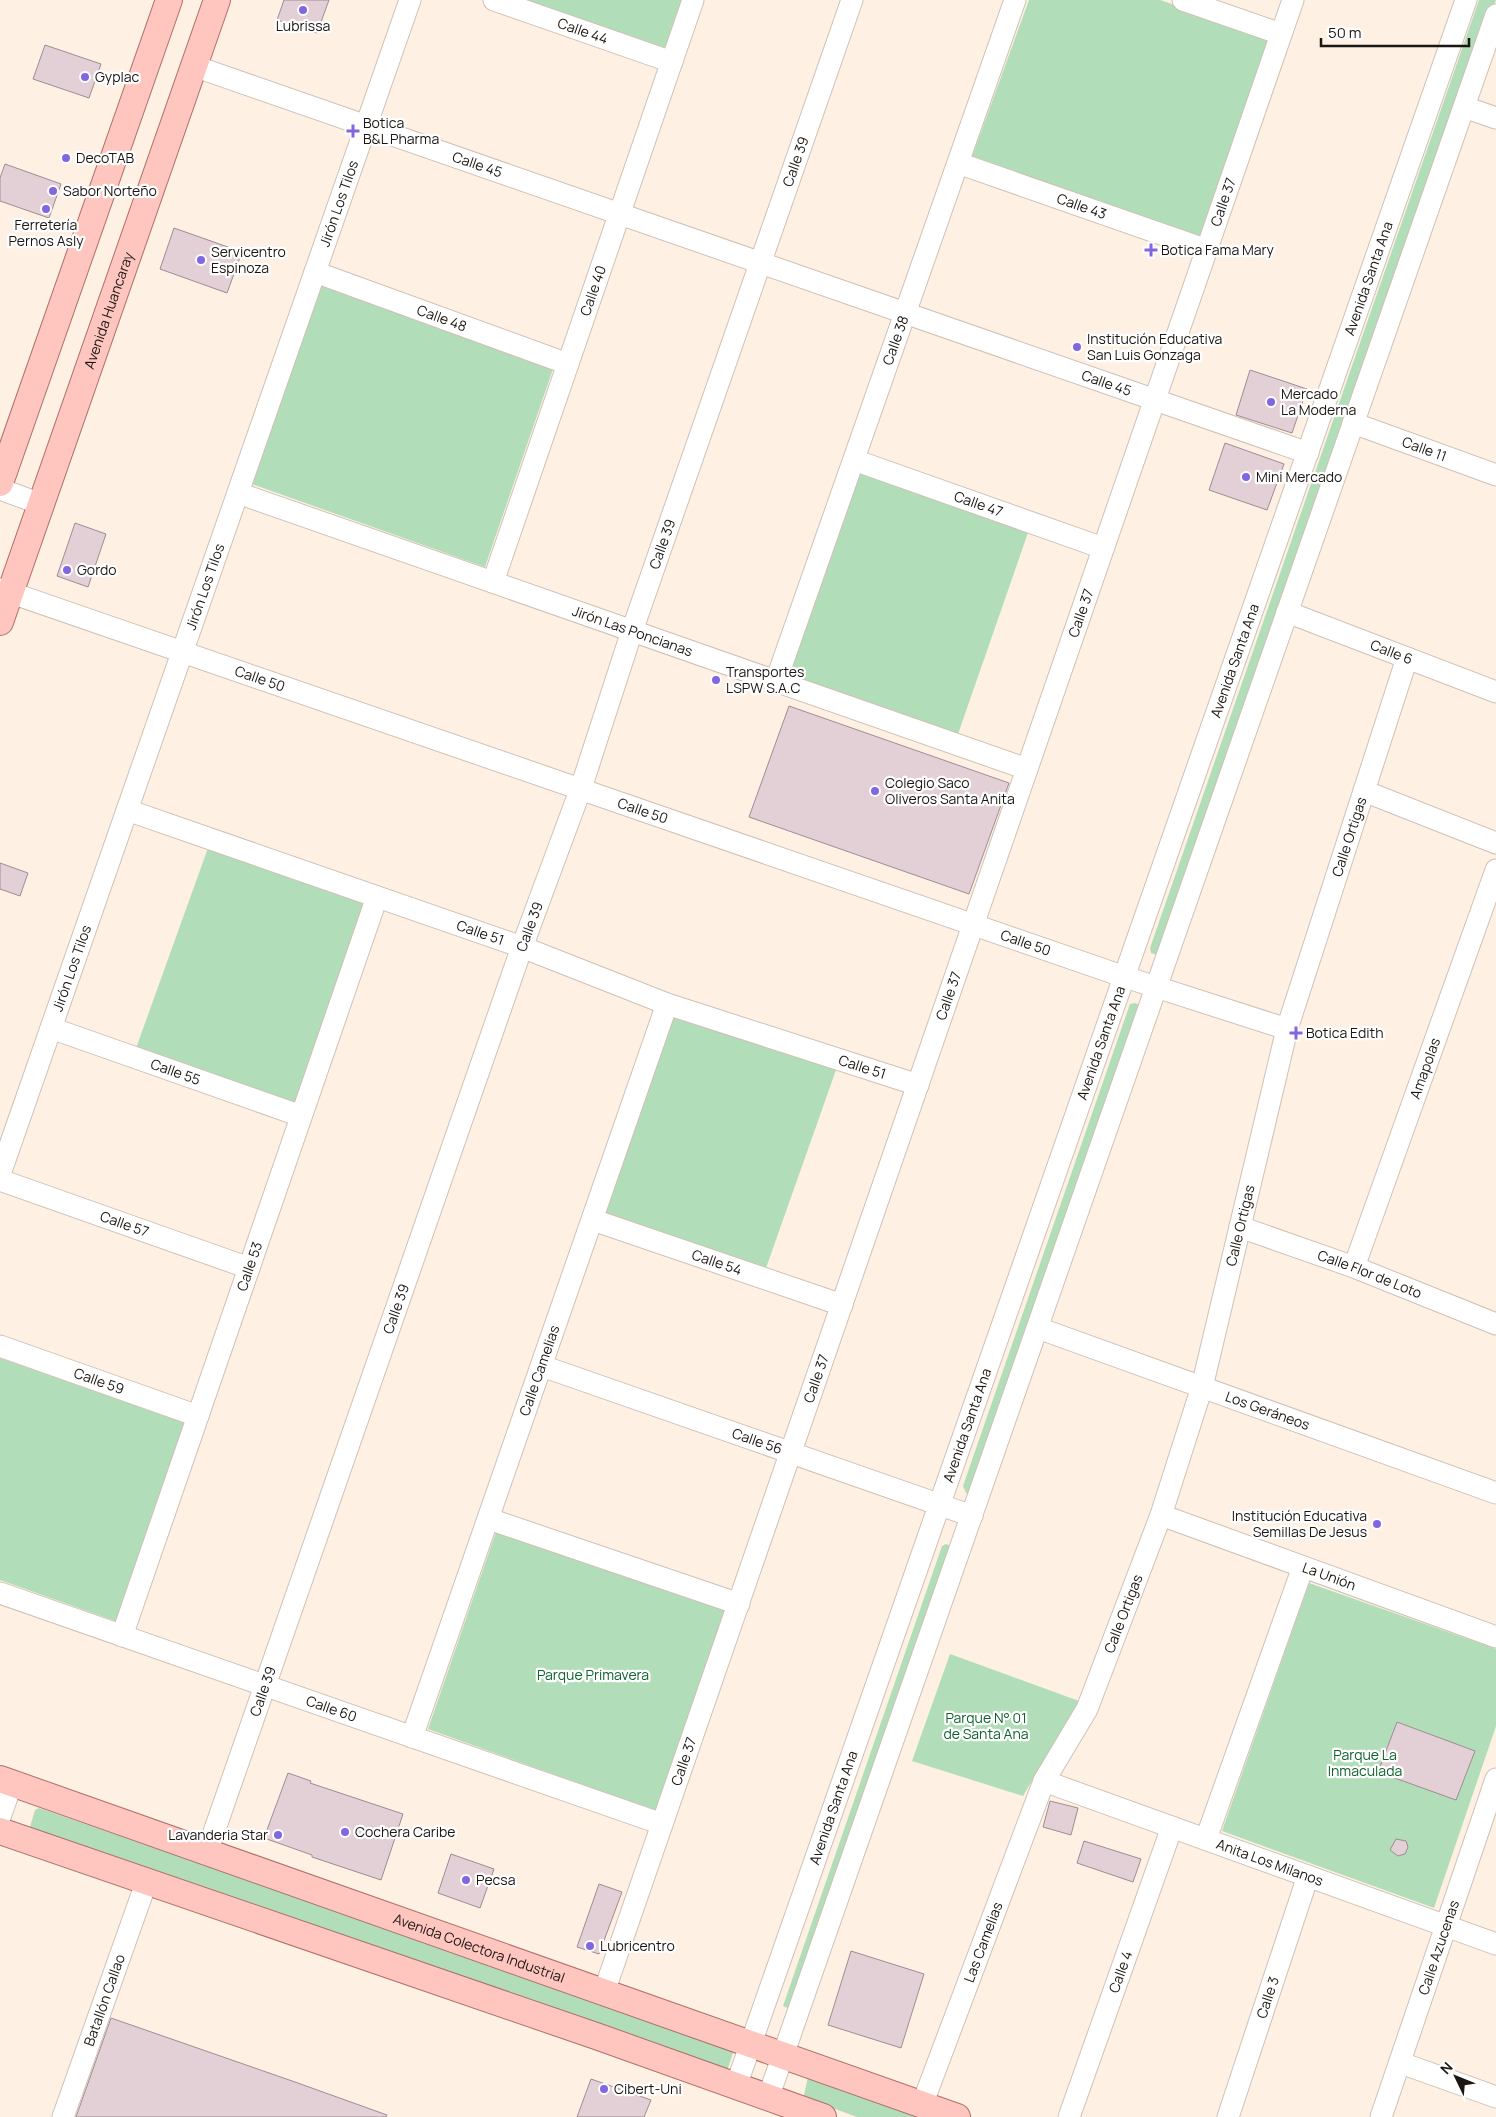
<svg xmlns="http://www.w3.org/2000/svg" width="1496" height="2117" viewBox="0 0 1496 2117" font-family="Manrope,sans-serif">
  <rect width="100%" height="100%" fill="#fef0e3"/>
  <path fill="#b1ddb9" d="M518,0H683L666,49Z
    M1029,0H1160L1274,39L1204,238L972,157Z
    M1479,0H1496L1162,950L1157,955L1151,953L1150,948Z
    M320,285L553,369L485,567L252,484Z
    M861,465L1031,524L957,737L782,678Z
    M208,848L367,901L298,1106L135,1051Z
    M1135,1003L1142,1006L971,1496L966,1493L963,1486L1130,1004Z
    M674,1013L836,1070L766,1268L603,1214Z
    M0,1358L185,1423L118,1622L0,1580Z
    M497,1529L730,1610L659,1812L428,1729Z
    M946,1544L953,1547L795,2011L783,2006L942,1546Z
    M1309,1583L1496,1649V1726L1434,1908L1222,1831Z
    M950,1654L1079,1701L1023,1796L912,1761Z
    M39,1808L730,2047L734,2050L728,2068L725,2070L32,1830L30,1827L35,1810Z
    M808,2077L932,2117H857L805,2098L804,2095Z"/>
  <path fill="#e3d0d7" stroke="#9e8c93" d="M284,0H329L317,33L277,20Z
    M45,45L101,64L89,98L33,79Z
    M5,164L61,184L49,218L0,201V178Z
    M174,228L242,252L227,293L160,269Z
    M1250,370L1307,389L1292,433L1236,415Z
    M1225,443L1284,464L1267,510L1209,490Z
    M75,523L106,534L88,587L57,576Z
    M789,706L1009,783L969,894L749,817Z
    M0,863L28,873L20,896L0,889Z
    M1397,1722L1475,1751L1456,1800L1378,1772Z
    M288,1773L311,1781L310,1783L403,1814L381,1880L312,1857V1855L264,1838Z
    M1050,1801L1078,1808L1071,1835L1043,1827Z
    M1396,1839L1406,1841L1408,1847L1405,1854L1398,1856L1390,1850Z
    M1084,1841L1141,1859L1133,1882L1077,1863Z
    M451,1854L494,1869L480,1908L438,1893Z
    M599,1884L622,1892L599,1954L577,1947Z
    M851,1951L924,1974L901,2048L828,2025Z
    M111,2018L295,2082L387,2115L386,2117H76Z
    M591,2079L651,2100L644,2117H577Z"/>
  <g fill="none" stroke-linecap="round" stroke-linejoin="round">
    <defs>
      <g id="minor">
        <path id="s1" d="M494,0L672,62"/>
        <path d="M1183,0L1281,34"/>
        <path id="s2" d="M194,66L1308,453"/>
        <path d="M1464,107L1496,118"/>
        <path id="s3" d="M958,163L1207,250"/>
        <path id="s4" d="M315,272L568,364"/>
        <path id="s5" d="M1353,423L1496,475"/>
        <path id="s6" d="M854,460L1103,548"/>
        <path d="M0,489L41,504"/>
        <path id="s7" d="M238,493L1027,769"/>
        <path id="s8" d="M493,582L693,0"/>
        <path id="s9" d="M0,589L1125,977L1287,1029"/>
        <path id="s10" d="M1287,612L1496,692"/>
        <path id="s11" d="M776,681L1015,0"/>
        <path d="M1364,791L1496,843"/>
        <path id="s12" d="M127,810L522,947L667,1004L918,1085"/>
        <path id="s13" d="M51,1028L301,1116"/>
        <path id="s14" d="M0,1174L410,0"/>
        <path id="s15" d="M0,1180L249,1268"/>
        <path id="s16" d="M593,1220L842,1305"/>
        <path id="s17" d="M1240,1227L1354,1267L1496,1324"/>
        <path id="s18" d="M1354,1267L1496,870"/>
        <path id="s19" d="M1038,1328L1496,1493"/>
        <path id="s20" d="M0,1346L198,1416"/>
        <path id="s21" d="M542,1366L972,1516"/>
        <path id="s22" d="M1161,1515L1496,1637"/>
        <path d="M489,1519L739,1604"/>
        <path id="s23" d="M0,1593L662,1824"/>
        <path id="s24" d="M122,1636L377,897"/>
        <path id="s25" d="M412,1737L667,1004"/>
        <path id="s26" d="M1044,1781L1496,1944"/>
        <path d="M0,1817L12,1783"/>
        <path d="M1206,1839L1303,1567"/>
        <path id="s27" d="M207,1852L522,947L581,788L632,631L852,0"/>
        <path id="s28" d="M604,1992L1293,0"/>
        <path d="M1401,2063L1496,2097"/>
        <path id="s29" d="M736,2086L1466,0"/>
        <path d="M768,2098L1496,15"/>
        <path id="s30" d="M922,2105L1044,1781L1087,1709L1161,1515L1202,1387L1287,1029L1407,658"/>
        <path id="s31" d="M63,2117L146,1883"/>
        <path id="s32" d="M1069,2117L1172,1827"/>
        <path id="s33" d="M1228,2117L1308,1876"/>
        <path id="s34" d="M1381,2117L1496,1779"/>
      </g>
      <g id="major">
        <path d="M0,483L169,0"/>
        <path id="s35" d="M0,622L217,0"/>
        <path id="s36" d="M0,1779L957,2117"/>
        <path d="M0,1831L596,2036L823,2117"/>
      </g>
    </defs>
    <use href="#minor" stroke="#cfc1b5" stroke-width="23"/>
    <use href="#major" stroke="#ae7067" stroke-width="28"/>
    <use href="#minor" stroke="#fff" stroke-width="21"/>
    <use href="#major" stroke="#fec6bf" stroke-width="26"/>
  </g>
  <g fill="#8066e1" stroke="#fff" stroke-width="2">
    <circle cx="303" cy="10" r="5"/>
    <circle cx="85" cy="77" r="5"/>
    <path d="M350.5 123.5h5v5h5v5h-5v5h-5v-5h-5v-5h5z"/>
    <circle cx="66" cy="158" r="5"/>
    <circle cx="53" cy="191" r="5"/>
    <circle cx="46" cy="209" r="5"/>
    <path d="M1148.5 242.5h5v5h5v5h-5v5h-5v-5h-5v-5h5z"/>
    <circle cx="201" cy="260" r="5"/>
    <circle cx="1077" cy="347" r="5"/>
    <circle cx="1271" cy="402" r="5"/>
    <circle cx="1246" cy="477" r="5"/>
    <circle cx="67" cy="570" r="5"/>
    <circle cx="716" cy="680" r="5"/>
    <circle cx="875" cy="791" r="5"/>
    <path d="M1293.5 1025.5h5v5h5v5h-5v5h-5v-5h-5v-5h5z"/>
    <circle cx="1377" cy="1524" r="5"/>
    <circle cx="345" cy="1832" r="5"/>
    <circle cx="278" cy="1835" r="5"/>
    <circle cx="466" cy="1880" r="5"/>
    <circle cx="590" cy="1946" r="5"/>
    <circle cx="604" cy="2089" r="5"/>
  </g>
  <g text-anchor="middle" stroke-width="4.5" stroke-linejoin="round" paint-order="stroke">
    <g font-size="14" fill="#1b1612" stroke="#fff" text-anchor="start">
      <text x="303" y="31" text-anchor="middle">Lubrissa</text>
      <text x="95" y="82">Gyplac</text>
      <text x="363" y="128">Botica<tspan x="363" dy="16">B&amp;L Pharma</tspan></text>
      <text x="76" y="163">DecoTAB</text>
      <text x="63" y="196">Sabor Norteño</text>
      <text x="46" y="230" text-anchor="middle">Ferretería<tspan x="46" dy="16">Pernos Asly</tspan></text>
      <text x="1161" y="255">Botica Fama Mary</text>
      <text x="211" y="257">Servicentro<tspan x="211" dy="16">Espinoza</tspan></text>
      <text x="1087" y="344">Institución Educativa<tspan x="1087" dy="16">San Luis Gonzaga</tspan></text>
      <text x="1281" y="399">Mercado<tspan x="1281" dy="16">La Moderna</tspan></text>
      <text x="1256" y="482">Mini Mercado</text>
      <text x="77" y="575">Gordo</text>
      <text x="726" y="677">Transportes<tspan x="726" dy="16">LSPW S.A.C</tspan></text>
      <text x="885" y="788">Colegio Saco<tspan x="885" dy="16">Oliveros Santa Anita</tspan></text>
      <text x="1306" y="1038">Botica Edith</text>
      <text x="1367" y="1521" text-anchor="end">Institución Educativa<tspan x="1367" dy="16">Semillas De Jesus</tspan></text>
      <text x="355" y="1837">Cochera Caribe</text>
      <text x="268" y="1840" text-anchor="end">Lavanderia Star</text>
      <text x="476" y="1885">Pecsa</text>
      <text x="600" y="1951">Lubricentro</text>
      <text x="614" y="2094">Cibert-Uni</text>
    </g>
    <g font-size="14" fill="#1b1612" stroke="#fff">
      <text dy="5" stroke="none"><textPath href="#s1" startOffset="94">Calle 44</textPath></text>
      <text dy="5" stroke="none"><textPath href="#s27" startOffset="1790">Calle 39</textPath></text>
      <text dy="5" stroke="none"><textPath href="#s2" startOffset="300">Calle 45</textPath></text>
      <text dy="5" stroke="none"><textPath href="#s28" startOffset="1894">Calle 37</textPath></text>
      <text dy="5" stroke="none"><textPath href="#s14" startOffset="1028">Jirón Los Tilos</textPath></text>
      <text dy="5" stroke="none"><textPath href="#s3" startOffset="131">Calle 43</textPath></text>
      <text dy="5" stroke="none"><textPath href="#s29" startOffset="1915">Avenida Santa Ana</textPath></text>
      <text dy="5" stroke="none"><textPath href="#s8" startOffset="308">Calle 40</textPath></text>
      <text dy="5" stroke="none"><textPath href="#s35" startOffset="330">Avenida Huancaray</textPath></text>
      <text dy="5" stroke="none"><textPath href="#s4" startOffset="135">Calle 48</textPath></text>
      <text dy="5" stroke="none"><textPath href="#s11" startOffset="361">Calle 38</textPath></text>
      <text dy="5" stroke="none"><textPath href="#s2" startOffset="966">Calle 45</textPath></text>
      <text dy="5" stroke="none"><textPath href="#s5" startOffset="76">Calle 11</textPath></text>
      <text dy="5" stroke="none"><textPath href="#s6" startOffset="132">Calle 47</textPath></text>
      <text dy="5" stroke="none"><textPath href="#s27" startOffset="1385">Calle 39</textPath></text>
      <text dy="5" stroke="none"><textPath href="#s14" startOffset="622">Jirón Los Tilos</textPath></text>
      <text dy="5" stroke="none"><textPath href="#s28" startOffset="1459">Calle 37</textPath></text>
      <text dy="5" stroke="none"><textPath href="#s7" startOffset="418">Jirón Las Poncianas</textPath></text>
      <text dy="5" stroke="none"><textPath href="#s10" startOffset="112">Calle 6</textPath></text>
      <text dy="5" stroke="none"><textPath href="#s29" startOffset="1510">Avenida Santa Ana</textPath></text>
      <text dy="5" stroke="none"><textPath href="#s9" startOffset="275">Calle 50</textPath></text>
      <text dy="5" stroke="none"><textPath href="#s9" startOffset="680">Calle 50</textPath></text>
      <text dy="5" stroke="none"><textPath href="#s30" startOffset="1342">Calle Ortigas</textPath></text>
      <text dy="5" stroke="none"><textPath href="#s27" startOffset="980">Calle 39</textPath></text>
      <text dy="5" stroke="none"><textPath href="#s12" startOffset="374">Calle 51</textPath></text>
      <text dy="5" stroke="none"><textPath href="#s9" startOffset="1085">Calle 50</textPath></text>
      <text dy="5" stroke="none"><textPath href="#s14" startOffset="218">Jirón Los Tilos</textPath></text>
      <text dy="5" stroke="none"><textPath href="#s28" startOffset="1054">Calle 37</textPath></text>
      <text dy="5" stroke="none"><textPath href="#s29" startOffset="1105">Avenida Santa Ana</textPath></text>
      <text dy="5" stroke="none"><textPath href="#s12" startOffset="779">Calle 51</textPath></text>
      <text dy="5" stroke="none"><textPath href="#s18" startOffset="211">Amapolas</textPath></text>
      <text dy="5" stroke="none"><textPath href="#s13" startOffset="132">Calle 55</textPath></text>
      <text dy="5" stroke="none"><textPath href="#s15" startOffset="132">Calle 57</textPath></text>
      <text dy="5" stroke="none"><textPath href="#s30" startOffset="938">Calle Ortigas</textPath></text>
      <text dy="5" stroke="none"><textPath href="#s16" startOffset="131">Calle 54</textPath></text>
      <text dy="5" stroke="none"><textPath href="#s24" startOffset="391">Calle 53</textPath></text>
      <text dy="5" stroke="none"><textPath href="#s17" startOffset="138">Calle Flor de Loto</textPath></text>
      <text dy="5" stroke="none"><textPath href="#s27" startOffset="575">Calle 39</textPath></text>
      <text dy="5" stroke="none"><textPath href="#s25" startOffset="388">Calle Camelias</textPath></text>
      <text dy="5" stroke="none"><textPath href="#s28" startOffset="649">Calle 37</textPath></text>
      <text dy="5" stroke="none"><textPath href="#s20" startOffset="105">Calle 59</textPath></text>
      <text dy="5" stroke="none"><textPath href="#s19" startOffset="244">Los Geráneos</textPath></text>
      <text dy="5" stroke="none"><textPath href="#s29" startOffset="700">Avenida Santa Ana</textPath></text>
      <text dy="5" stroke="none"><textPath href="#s21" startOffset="228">Calle 56</textPath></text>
      <text dy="5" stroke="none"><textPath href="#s22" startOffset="179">La Unión</textPath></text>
      <text dy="5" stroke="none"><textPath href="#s30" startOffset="532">Calle Ortigas</textPath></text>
      <text dy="5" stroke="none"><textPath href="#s27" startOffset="170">Calle 39</textPath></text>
      <text dy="5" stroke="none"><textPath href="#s23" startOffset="351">Calle 60</textPath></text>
      <text dy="5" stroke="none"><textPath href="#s28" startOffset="244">Calle 37</textPath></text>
      <text dy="5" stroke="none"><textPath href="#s29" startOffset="295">Avenida Santa Ana</textPath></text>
      <text dy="5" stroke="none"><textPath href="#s26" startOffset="240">Anita Los Milanos</textPath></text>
      <text dy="5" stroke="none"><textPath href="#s30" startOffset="174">Las Camelias</textPath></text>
      <text dy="5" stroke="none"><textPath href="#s36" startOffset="508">Avenida Colectora Industrial</textPath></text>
      <text dy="5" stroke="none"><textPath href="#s34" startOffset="179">Calle Azucenas</textPath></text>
      <text dy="5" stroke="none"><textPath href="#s32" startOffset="154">Calle 4</textPath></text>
      <text dy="5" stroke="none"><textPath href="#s33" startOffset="126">Calle 3</textPath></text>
      <text dy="5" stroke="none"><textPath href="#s31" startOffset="124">Batallón Callao</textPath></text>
    </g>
    <g font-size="14" fill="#0f622d" stroke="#fff">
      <text x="593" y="1680">Parque Primavera</text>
      <text x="986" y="1723">Parque N° 01<tspan x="986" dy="16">de Santa Ana</tspan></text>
      <text x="1365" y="1760">Parque La<tspan x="1365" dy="16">Inmaculada</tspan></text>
    </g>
  </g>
  <g transform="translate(1456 2077) rotate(313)" stroke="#ffffff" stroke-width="4" paint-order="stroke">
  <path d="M0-4L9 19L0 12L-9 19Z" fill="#1b1612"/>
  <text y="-8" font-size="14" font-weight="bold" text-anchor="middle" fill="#1b1612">N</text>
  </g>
  <path d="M1321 38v8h148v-8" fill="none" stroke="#1b1612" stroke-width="2.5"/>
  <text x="1328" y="38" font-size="15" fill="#1b1612" stroke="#ffffff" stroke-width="4" paint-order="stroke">50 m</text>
</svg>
